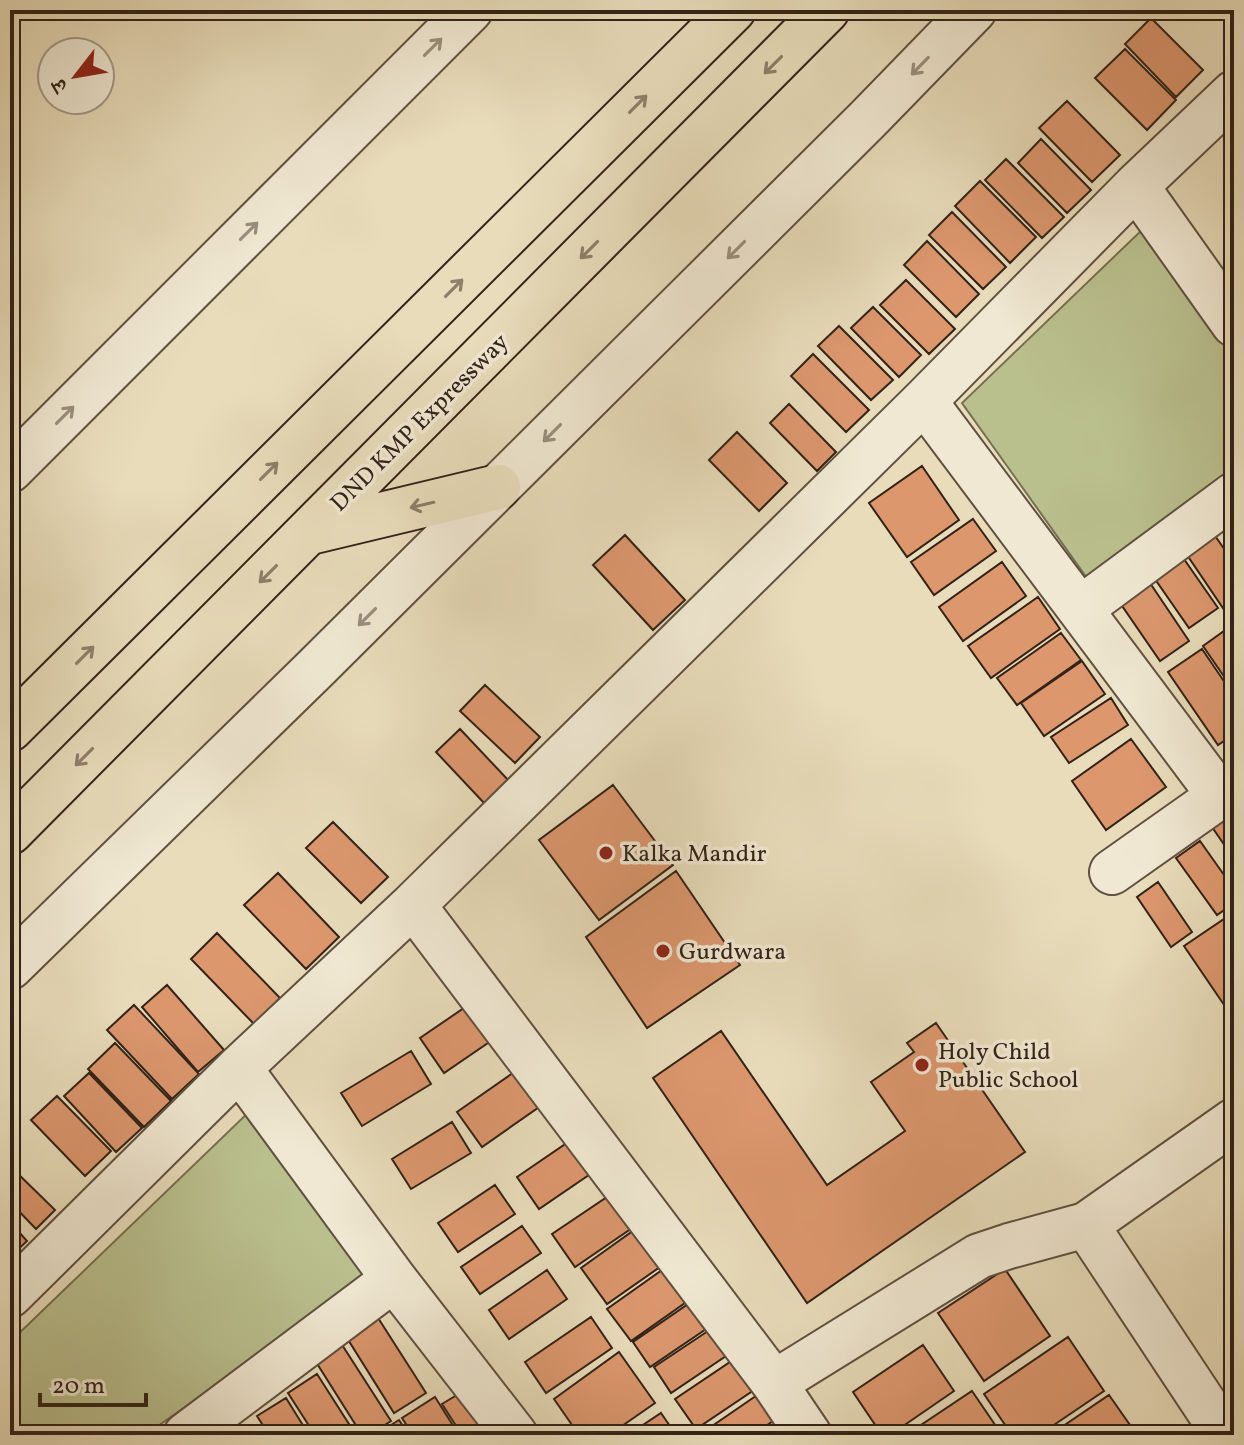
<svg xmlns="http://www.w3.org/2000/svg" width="1244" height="1445" viewBox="0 0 1244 1445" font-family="Vollkorn,'Noto Serif Devanagari',serif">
  <rect width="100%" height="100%" fill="#e8dcba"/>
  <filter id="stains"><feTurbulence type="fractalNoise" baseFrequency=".0025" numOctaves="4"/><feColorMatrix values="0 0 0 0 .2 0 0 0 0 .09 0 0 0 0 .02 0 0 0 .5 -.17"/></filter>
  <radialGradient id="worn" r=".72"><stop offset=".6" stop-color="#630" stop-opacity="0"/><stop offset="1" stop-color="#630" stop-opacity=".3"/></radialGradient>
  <path fill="#b9bf8d" stroke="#767052" stroke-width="2" d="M1145,227L1234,352V473L1087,578L962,403Z
    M253,1108L375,1275L145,1435H10V1342Z"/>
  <path fill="#dc976d" stroke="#322218" stroke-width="2" d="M1151,18L1203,70L1176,97L1125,44Z
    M1125,49L1176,100L1147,130L1095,78Z
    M1067,101L1120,155L1092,182L1039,128Z
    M1041,139L1091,190L1067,213L1018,163Z
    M1006,159L1064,217L1042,238L985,180Z
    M980,181L1036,237L1010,263L955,206Z
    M952,212L1006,267L983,289L929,235Z
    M927,241L979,294L956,317L904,265Z
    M906,280L955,329L929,354L880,305Z
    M873,307L921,355L899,377L851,328Z
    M839,326L893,380L871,400L818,346Z
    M813,354L869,410L846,432L791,376Z
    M789,404L836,452L817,471L770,423Z
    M737,432L787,483L759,511L709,460Z
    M922,466L959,520L907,557L869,503Z
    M973,519L996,551L934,595L911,562Z
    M1211,530L1234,563V613L1229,617L1183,549Z
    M625,535L685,600L653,630L593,565Z
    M1177,549L1218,608L1189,628L1148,569Z
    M1002,562L1026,596L963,641L939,607Z
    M1148,580L1189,641L1160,661L1118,600Z
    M1038,597L1060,629L991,678L968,646Z
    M1231,626L1234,631V691L1203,646Z
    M1061,633L1081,660L1017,705L997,678Z
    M1202,649L1234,696V734L1218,745L1168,672Z
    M1082,661L1105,694L1044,736L1021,703Z
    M485,685L540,737L515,763L460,711Z
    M1111,698L1128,725L1069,763L1051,737Z
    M460,729L509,781L485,804L436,752Z
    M1131,739L1166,787L1106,830L1072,781Z
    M613,785L673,865L599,920L539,840Z
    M1234,812V859L1212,827Z
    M333,822L388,877L361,903L306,848Z
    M1200,841L1234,889V903L1217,915L1176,858Z
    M676,871L740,965L647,1028L586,937Z
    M278,873L339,937L306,969L244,905Z
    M1158,882L1192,932L1171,947L1137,897Z
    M1224,919L1234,934L1233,1018L1184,946Z
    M217,933L280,998L254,1024L191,959Z
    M167,985L224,1050L198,1072L142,1007Z
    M480,997L504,1032L444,1073L420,1038Z
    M134,1005L199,1074L172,1099L107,1030Z
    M936,1023L1025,1152L807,1303L653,1078L721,1031L827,1185L905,1131L871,1082L914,1052L907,1043Z
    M115,1043L171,1101L144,1127L88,1069Z
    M411,1051L431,1084L362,1126L341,1093Z
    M530,1061L555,1096L482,1147L457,1112Z
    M89,1073L142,1128L116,1152L64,1096Z
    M57,1096L111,1151L85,1176L31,1120Z
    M452,1122L471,1153L411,1189L392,1159Z
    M580,1134L602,1166L539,1209L517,1177Z
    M10,1166L55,1210L36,1229L10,1202Z
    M495,1185L515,1214L458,1252L438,1223Z
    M616,1191L638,1224L575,1267L552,1234Z
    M10,1222L27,1241L10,1257Z
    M644,1223L670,1260L607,1304L581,1268Z
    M522,1226L541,1253L480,1294L461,1267Z
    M669,1265L692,1298L631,1341L607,1309Z
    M1005,1269L1050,1336L984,1381L938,1313Z
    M547,1270L567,1299L509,1339L489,1310Z
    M694,1300L712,1325L650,1367L633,1342Z
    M373,1310L426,1393L394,1413L342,1330Z
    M591,1317L612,1348L546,1393L525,1362Z
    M711,1329L729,1354L671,1393L654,1367Z
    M337,1337L391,1421L369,1435H362L311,1354Z
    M1068,1337L1104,1391L1039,1435H1012L984,1394Z
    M923,1345L954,1391L890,1435H882L853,1392Z
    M619,1352L655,1403L609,1435H579L554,1399Z
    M739,1356L760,1386L696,1429L675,1399Z
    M317,1374L356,1435H315L288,1393Z
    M475,1384L508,1435H462L442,1404Z
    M766,1389L783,1414L753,1435H699Z
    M972,1391L1002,1435H906Z
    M1109,1395L1137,1435H1050Z
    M435,1397L459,1435H413L402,1418Z
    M286,1398L309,1435H269L257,1416Z
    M661,1413L676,1435H628Z
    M399,1420L409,1435H375Z"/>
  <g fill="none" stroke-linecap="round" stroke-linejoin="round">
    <defs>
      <path id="minor" d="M1136,186L1234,324
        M924,401L1220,796
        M10,470L470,10
        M1080,609L1234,495
        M1112,872L1234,786
        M413,905L774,1383L809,1435
        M10,967L315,669L868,119L974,10
        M239,1068L394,1279L515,1435
        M1086,1225L1225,1435
        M10,1295L239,1068L413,905L924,401L1136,186L1234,93
        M774,1383L979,1256L1009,1246L1086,1225L1234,1121
        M186,1435L394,1279"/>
      <path id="highway" d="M310,532L498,487
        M10,729L733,10
        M10,832L827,10"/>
    </defs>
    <use href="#minor" stroke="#605040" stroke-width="48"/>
    <use href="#highway" stroke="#322218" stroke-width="48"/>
    <use href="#minor" stroke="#f0e8d2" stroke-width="44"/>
    <use href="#highway" stroke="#e8dcba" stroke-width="44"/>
  </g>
  <defs><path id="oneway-shaft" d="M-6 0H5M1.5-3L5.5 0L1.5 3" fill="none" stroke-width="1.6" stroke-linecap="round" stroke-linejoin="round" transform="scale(2)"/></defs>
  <g stroke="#9a8f7e">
    <use href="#oneway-shaft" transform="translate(433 47) rotate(-45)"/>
    <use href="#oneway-shaft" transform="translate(920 66) rotate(134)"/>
    <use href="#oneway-shaft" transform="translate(249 231) rotate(-45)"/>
    <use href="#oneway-shaft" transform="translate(736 250) rotate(135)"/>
    <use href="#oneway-shaft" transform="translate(65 415) rotate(-45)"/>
    <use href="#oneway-shaft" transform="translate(552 433) rotate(135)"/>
    <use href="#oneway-shaft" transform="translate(367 617) rotate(135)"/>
  </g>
  <g stroke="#8d7f69">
    <use href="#oneway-shaft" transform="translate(773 65) rotate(135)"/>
    <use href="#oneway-shaft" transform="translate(638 104) rotate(-45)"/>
    <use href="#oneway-shaft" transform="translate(589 250) rotate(135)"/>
    <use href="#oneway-shaft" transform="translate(454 288) rotate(-45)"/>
    <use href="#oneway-shaft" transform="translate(269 471) rotate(-45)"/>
    <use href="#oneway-shaft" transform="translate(422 505) rotate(167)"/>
    <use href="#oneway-shaft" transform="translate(268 574) rotate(135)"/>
    <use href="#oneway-shaft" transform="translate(85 655) rotate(-45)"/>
    <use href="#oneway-shaft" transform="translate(84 757) rotate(135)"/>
  </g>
  <g fill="#8f2418" stroke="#f0e8d2" stroke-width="3">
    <circle cx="606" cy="853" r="8"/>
    <circle cx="663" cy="951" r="8"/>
    <circle cx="922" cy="1065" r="8"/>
  </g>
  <g text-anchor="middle" stroke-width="7" stroke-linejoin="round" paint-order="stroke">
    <g font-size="24" fill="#322218" stroke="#f0e8d2">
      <text transform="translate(419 422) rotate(-45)" y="8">DND KMP Expressway</text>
    </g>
    <g font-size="24" fill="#322218" stroke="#f0e8d2" text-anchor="start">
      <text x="622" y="861">Kalka Mandir</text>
      <text x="679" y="959">Gurdwara</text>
      <text x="938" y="1059">Holy Child<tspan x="938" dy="28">Public School</tspan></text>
    </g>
  </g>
  <rect width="1244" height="1445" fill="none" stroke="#e8dcba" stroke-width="40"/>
  <rect x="12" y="12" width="1220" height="1421" fill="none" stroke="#322218" stroke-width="4"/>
  <rect x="20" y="20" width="1204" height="1405" fill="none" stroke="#322218" stroke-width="2"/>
  <g transform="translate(76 76) rotate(239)"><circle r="38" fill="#f0e8d2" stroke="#a49988" stroke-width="2"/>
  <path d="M0-6L14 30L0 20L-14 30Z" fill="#8f2418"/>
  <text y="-12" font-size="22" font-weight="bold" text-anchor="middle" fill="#322218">उ</text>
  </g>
  <path d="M40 1393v12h106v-12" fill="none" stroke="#322218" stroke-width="4"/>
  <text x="52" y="1393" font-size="24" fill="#322218" stroke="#f0e8d2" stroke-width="6" paint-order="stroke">20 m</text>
  <rect width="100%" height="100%" filter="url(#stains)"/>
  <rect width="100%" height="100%" fill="url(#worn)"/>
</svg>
